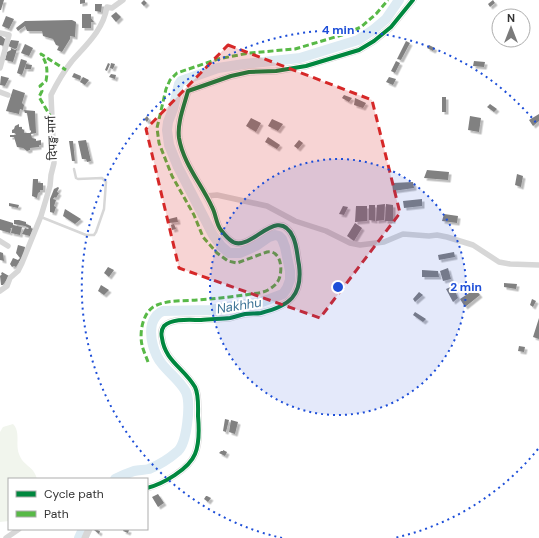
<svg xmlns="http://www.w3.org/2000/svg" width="539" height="538" viewBox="0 0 539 538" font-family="'DM Sans','Noto Sans Devanagari',sans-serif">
  <defs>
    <filter id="shadow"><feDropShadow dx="2.5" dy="2.5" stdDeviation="0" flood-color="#0004"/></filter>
  </defs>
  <rect width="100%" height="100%" fill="#fff"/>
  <path fill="#f1f5ed" d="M13,424C21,432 15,444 19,454C23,466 34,466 37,479H9V521L0,522V432L3,427Z"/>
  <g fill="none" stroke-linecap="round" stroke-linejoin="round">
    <path stroke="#ddebf3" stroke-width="10" d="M115,479C121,476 128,473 134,471C139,470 145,470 149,469C159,465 170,458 178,451C187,442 191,404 186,392C180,381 170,374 162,364C154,354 149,337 152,324C154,318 157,313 163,311L211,310L244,304L259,303L283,294L287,288L290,280V271L285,247L282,239L279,236L275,235L269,237L256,246L240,253H229L221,246L213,235L178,167L169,145L167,130L168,122L173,109L179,84L181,81L218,68L244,64L300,58L358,40L373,30L386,19L399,0
      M79,538L83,529"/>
  </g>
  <path fill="#818181" filter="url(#shadow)" d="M0,0H4L1,10H0Z
    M80,0H85V3L80,4Z
    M144,0L147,3L144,6L141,3Z
    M493,0L495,3L490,7L488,4Z
    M95,4H102L101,12L95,11Z
    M116,12L121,17L116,22L111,16Z
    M82,14H91V18L94,22H91V28H82Z
    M6,16L14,19L9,29L2,26Z
    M72,20L76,22L75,37L70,36V39L62,52L57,50L59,46L56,45L53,39L43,36L42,31H27L25,26L18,31L16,28L25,21Z
    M0,35L6,40L4,46L0,45Z
    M11,40L19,41L17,48L15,49L8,46Z
    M406,41L410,43L401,60L397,59Z
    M25,44L33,48L29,56L21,53Z
    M429,45L435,48L433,51L427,48Z
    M11,48L15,50L17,49L13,62L5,60L7,52L11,50Z
    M21,59L27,61L22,75L17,73Z
    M396,61L400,63L395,73L391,71Z
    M474,61L485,62L484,67L473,66Z
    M108,63L110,64L107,71L105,70Z
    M111,63L115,64L113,69L110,68Z
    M26,64L32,65L31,69H25Z
    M74,73L81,76L80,80L72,77Z
    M111,74L116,75L115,79L109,77Z
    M1,76L9,78L5,86L0,85Z
    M83,77L89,80L85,85L80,82Z
    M389,77L396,79L393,85L386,82Z
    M13,89L25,93L22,103L24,105L23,110L20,109L19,114L6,111Z
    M344,95L352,98L349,102L342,98Z
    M442,97H446V112H442Z
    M355,98L366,103L363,108L354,105Z
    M490,104L497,109L494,112L487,107Z
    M24,110L35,111L36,133L31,134L32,138L36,139V141L41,140V145H39V147L30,148V150L27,151L23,148L17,147L14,137H10V135H16L15,133H12V130L14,129L15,126L19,124V127H22V129L24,130V133H30L31,132V130L30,131L27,113H25Z
    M539,114V121L533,126L529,120Z
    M147,116L149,119L147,122L144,119Z
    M470,116L481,118L479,132L468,130Z
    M251,118L261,123L256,132L246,126Z
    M272,119L283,124L278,131L268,126Z
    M268,137L280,145L277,149L265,142Z
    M86,140L91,161L87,162L86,159H82L78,141Z
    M299,140L303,143L298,149L294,146Z
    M69,141H73L75,161H72Z
    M427,170L449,172L448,180L424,178Z
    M517,174L523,176L521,187L515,185Z
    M33,179H38V183H43V190H40V192L38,193L37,198L32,196Z
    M413,182L414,188L393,191L392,183Z
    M58,187L59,188L57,192L59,193L56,198L55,197L53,199L56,200L54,206L56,207L54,213L50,212V199L54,189Z
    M422,199V206L404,208L403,201Z
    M9,203L19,205L18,208L9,206Z
    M385,204L384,220L376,221L377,205Z
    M386,204L393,205V221H385Z
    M369,205H375V221L369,220Z
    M343,206L348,207L344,215L339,214Z
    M356,206H367V221L355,222Z
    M65,209L81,219L75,224L63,216Z
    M444,214L458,216L457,223L442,221Z
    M177,217L178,222L169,223V219Z
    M0,219L13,223V227L10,229H11L10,233L0,230Z
    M14,220H19L26,222V224L31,226V228L33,229L30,236L22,234L25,228L28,229L29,228L25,226L14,224Z
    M355,223L362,228L354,241L347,236Z
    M174,224L176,229L172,230L171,225Z
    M13,225L22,227L20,235L11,233Z
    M18,245L25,247L24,254L16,267L14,266L12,267L10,264L13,258L18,260L20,258L16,253Z
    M0,252L3,253L4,261L0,260Z
    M454,252L455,257L439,260L438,255Z
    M108,267L114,270L109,277L104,273Z
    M448,268L451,279L443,281L440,271Z
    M422,270L438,271L439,277H422Z
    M2,272L9,276L3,285H1L0,276L2,274H1Z
    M504,283L517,284L516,289L504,287Z
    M101,285L109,290L104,295L98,291Z
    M453,286L458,298L453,302L446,289Z
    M475,289L480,295L465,307L460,299Z
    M419,292L423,295L415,302L413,299Z
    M532,299L536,301L533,307L530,305Z
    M415,312L426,319L423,322L413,315Z
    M539,318V339L533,337Z
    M519,346L525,347L524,352L518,351Z
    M225,419L229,420L226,432L223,431Z
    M231,420L238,422L235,434L229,432Z
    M223,450L227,452L225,456L219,453L221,451H223Z
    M158,494L164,503L158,507L152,497Z
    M206,496H207L211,498L208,502L204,499Z
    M95,529L100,531L99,534L94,530Z
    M124,529L129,530L128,533L123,531Z"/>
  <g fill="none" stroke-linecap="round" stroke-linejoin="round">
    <path stroke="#d7d7d7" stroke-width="2.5" d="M41,217L86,235H94L96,232L104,209L106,182L102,178L78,179L76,178L74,169"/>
    <path stroke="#d7d7d7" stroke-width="5.5" d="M0,33L9,35L0,68
      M0,92L8,95
      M206,196L217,195L267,206L295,221L326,231L350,243L360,245L384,242L403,234L429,236L437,235L447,237L473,245L499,262L510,264L539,265
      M0,241L8,246
      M0,291L7,286L10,278L18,271L22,263L41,216L50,186L51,175L54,163L51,95C57,83 64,71 72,61C87,44 103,30 107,7L112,8L123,0
      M6,538L19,529"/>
    <path stroke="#d7d7d7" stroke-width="7" d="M147,488C163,484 189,469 195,454C200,442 199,427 198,416C198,407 199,395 195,387C184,368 165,361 162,338C161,334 161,330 164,326C173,318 190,320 201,320C211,319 221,319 230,318C235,317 240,315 245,314C251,313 256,314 261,313C289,306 303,296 299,265C297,255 297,245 293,237C278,204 251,252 233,242C228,239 224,234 221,230C216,224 216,214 212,207C202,185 183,163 179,138C177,123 184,106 188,91L231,76L249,72L276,71L306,66L359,50L374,41L391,27L413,0
      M85,538L89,529"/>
    <path stroke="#58b947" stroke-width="3" stroke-dasharray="6 3" stroke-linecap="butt" d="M52,119L39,97L42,91L40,86L46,81C48,70 47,63 41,54L66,70
      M148,362C146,356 143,350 142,345C139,332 143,310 157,305C169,300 184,301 197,300C213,299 229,297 245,295C253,293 261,294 268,290C273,287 277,284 279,279C283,269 281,250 267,252L237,263L228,261L217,253L203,237L194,215L172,176L159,143L157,128L166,89L170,80L177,73L218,59L249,53L295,49L342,35L361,27L376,14L388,0"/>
    <defs>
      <path id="cycleway" d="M147,488C163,484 189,469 195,454C200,442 199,427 198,416C198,407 199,395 195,387C184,368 165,361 162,338C161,334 161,330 164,326C173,318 190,320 201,320C211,319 221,319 230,318C235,317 240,315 245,314C251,313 256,314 261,313C289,306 303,296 299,265C297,255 297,245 293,237C278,204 251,252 233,242C228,239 224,234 221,230C216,224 216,214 212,207C202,185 183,163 179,138C177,123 184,106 188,91L231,76L249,72L276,71L306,66L359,50L374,41L391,27L413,0"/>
    </defs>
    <use href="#cycleway" stroke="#fff" stroke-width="6"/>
    <use href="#cycleway" stroke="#00873e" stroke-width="4"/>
  </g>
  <path fill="#d62828" fill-opacity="0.2" stroke="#d62828" stroke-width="3" stroke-dasharray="8 5" stroke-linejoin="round" d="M228,45L372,100L400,213L320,318L179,268L146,129Z"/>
  <circle cx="338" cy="287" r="128" fill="#1d4ed8" fill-opacity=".12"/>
  <g fill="none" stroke="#1d4ed8" stroke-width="2" stroke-dasharray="2 4">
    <circle cx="338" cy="287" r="128"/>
    <path d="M538 449A257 257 0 0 1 394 538M282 538A257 257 0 1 1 538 125"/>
  </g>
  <g text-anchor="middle" stroke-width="4" stroke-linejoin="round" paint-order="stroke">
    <g font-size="12" fill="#333" stroke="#fff">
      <text transform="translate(52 138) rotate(-92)" y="4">दिपङ्ख मार्ग</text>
    </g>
    <g font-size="13" font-style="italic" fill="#3f7597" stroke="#fff">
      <text transform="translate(239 305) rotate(-9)" y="5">Nakhhu</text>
    </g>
  </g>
  <circle cx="338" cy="287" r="6" fill="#1d4ed8" stroke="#fff" stroke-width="2"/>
  <g font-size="12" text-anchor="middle" font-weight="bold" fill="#1d4ed8" stroke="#fff" stroke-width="4" stroke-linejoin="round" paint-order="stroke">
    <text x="338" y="34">4 min</text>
    <text x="466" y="291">2 min</text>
  </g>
  <rect x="8" y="478" width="140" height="52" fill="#ffffff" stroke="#adadad"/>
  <rect x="16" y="491" width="20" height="6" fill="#00873e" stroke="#adadad"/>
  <text x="44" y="498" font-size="12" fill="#333333">Cycle path</text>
  <rect x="16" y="511" width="20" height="6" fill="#58b947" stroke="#adadad"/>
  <text x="44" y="518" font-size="12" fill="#333333">Path</text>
  <g transform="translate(511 28)"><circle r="19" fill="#ffffff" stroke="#adadad"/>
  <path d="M0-3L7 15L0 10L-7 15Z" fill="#7a7a7a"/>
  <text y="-6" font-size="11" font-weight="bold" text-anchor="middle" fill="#333333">N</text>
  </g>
</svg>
